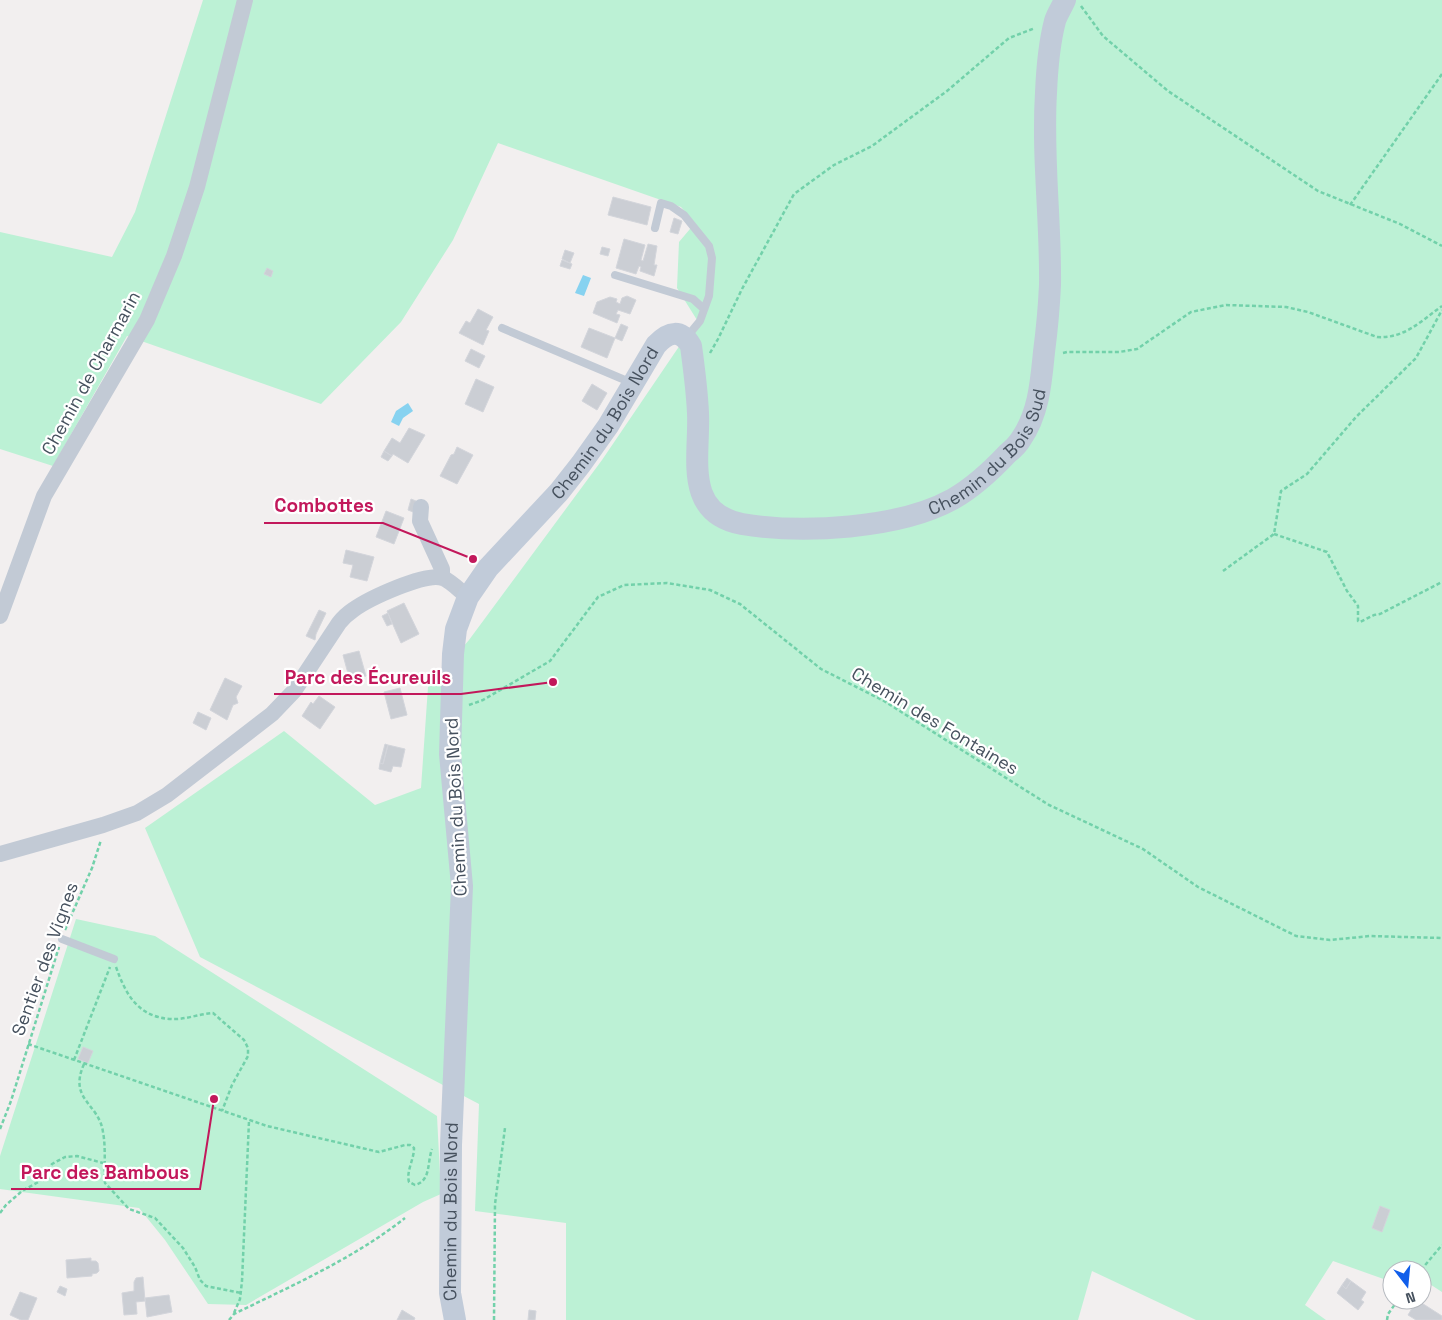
<svg xmlns="http://www.w3.org/2000/svg" width="1442" height="1320" viewBox="0 0 1442 1320" font-family="'Space Grotesk',sans-serif">
  <rect width="100%" height="100%" fill="#f2efef"/>
  <path fill="#bcf1d5" d="M203,0H1442V1292L1422,1279V1270H1392V1282L1333,1261L1305,1305L1326,1320H1196L1092,1271L1078,1320H566V1223L475,1211L479,1104L200,957L145,828L284,731L375,805L421,788L428,687L469,640L602,460L697,320L677,288L679,242L695,223L681,207L498,143L453,240L401,322L321,404L127,336L53,466L0,449V232L112,257L135,212Z
    M76,919L155,936L437,1116L441,1194L423,1202L246,1305L208,1304L165,1240L139,1208L0,1189V1156Z"/>
  <path fill="#87d2f0" d="M583,275L591,278L584,296L575,293Z
    M408,403L413,411L403,418L399,426L391,422L396,411Z"/>
  <path fill="#cbced4" stroke="#d3d5db" d="M613,197L651,207L647,225L608,215Z
    M674,218L682,221L678,234L670,232Z
    M624,239L645,245L641,260L643,261L648,244L657,246L654,265H657L654,276L640,271L641,267L639,266L636,274L616,268Z
    M602,247L610,249L608,256L600,254Z
    M565,250L574,253L570,263L562,259Z
    M562,260L572,264L570,269L560,266Z
    M267,268L273,271L271,277L264,274Z
    M627,296L636,300L630,314L618,310L616,314L620,315L617,323L593,313L597,302L610,297L617,299L616,302L620,304L622,298Z
    M478,309L493,317L486,330L489,331L483,345L459,333L466,321L470,323Z
    M621,324L628,327L622,341L615,338Z
    M589,328L615,338L607,358L581,347Z
    M471,349L485,356L479,368L465,361Z
    M476,379L494,387L483,412L465,404Z
    M592,384L607,393L597,410L582,401Z
    M409,428L425,435L408,463L393,454L392,456L384,451L392,438L400,443Z
    M457,447L473,455L457,484L440,476L451,455L454,454Z
    M384,451L392,456L388,461L381,457Z
    M411,499L416,501L413,512L408,510Z
    M386,511L404,518L394,544L376,537Z
    M346,550L374,557L367,581L350,577L353,565L343,563Z
    M404,603L419,634L401,643L387,611Z
    M319,610L326,613L316,634L315,640L306,636Z
    M388,613L392,624L387,626L382,616Z
    M359,651L366,676L350,681L343,655Z
    M225,678L242,686L236,697L238,703L233,705L227,720L210,710Z
    M400,688L407,715L391,719L384,692Z
    M319,696L335,707L320,729L302,716L311,702L313,704Z
    M198,712L211,718L206,730L193,723Z
    M385,744L388,745L383,764L380,763Z
    M388,745L405,749L401,767L393,766L391,772L379,769L380,763L383,764Z
    M83,1047L93,1051L88,1063L78,1059Z
    M1380,1206L1390,1210L1382,1232L1372,1228Z
    M91,1258V1261H96L98,1263L99,1271L97,1273L92,1274V1276L67,1278L66,1260Z
    M143,1277L145,1301L136,1302L137,1314L124,1315L122,1293L134,1291V1282L136,1278Z
    M1347,1278L1351,1281L1346,1289L1342,1285Z
    M1351,1281L1366,1292L1361,1300L1364,1302L1358,1310L1337,1293L1342,1285L1346,1289Z
    M1388,1281L1392,1283L1391,1293L1384,1290Z
    M60,1286L67,1289L65,1296L57,1292Z
    M20,1292L37,1298L28,1320H21L10,1315Z
    M169,1295L172,1312L147,1317L145,1298Z
    M1417,1300L1442,1316V1320H1416L1408,1315Z
    M402,1310L415,1318L414,1320H397Z
    M529,1310L536,1311L535,1320H528Z"/>
  <g fill="none" stroke-linecap="round" stroke-linejoin="round">
    <path stroke="#72d1aa" stroke-width="2.5" stroke-dasharray="4 2.5" stroke-linecap="butt" d="M1081,6L1103,36L1168,91L1318,191L1400,224L1442,246
      M1350,205L1442,74
      M710,353L718,339L742,289L794,194L834,165L872,146L947,91L1009,38L1035,28
      M1063,353L1067,352H1119L1137,349L1191,312L1226,305L1286,307L1308,312L1377,337C1404,339 1421,321 1442,306
      M1274,534L1327,552L1347,591L1358,606V621L1360,622L1374,615L1380,614L1442,582
      M1223,571L1274,534L1281,491L1307,474L1356,417L1416,358L1442,310
      M469,705L483,700L550,661L598,597L624,585L667,583L710,590L740,604L821,669L884,701L1049,805L1143,849L1198,887L1296,936L1330,940L1370,936L1442,938
      M65,930L92,868L101,840
      M116,967C126,995 138,1017 171,1019C184,1020 199,1014 213,1013L244,1040L248,1048V1056L232,1085L222,1111
      M28,1044L267,1126L379,1152L405,1145H410L414,1148C414,1160 406,1171 409,1182L415,1185C431,1181 427,1163 432,1149
      M74,1060L110,967
      M84,1064C68,1100 99,1103 103,1132C106,1148 104,1166 105,1183L129,1209L155,1218L183,1248L195,1267L200,1280L206,1286L241,1293
      M0,1129L11,1101L59,947
      M0,1213L6,1205L22,1191L40,1181L52,1164L65,1157L77,1156L103,1163
      M1421,1270L1442,1245
      M234,1313L240,1299L242,1281L249,1121
      M229,1320L234,1314C293,1285 353,1259 405,1218
      M494,1320L495,1204L505,1128
      M1387,1320L1388,1314L1398,1300"/>
    <path stroke="#c2cad5" stroke-width="8" d="M655,228L661,203L671,206L684,215L709,246L712,258L709,296L700,321L686,338
      M615,275L693,299L704,309
      M502,328L632,383
      M62,939L114,959"/>
    <path stroke="#c2cad5" stroke-width="16" d="M421,507L420,521L442,569V578
      M0,616L44,496L147,320L174,256L197,187L245,0
      M0,854L103,825L137,813L167,795L272,714L294,691L339,623C343,618 347,614 353,610C368,599 425,572 443,578C452,582 460,591 468,597"/>
    <path stroke="#c1cbd9" stroke-width="22" id="s1" d="M455,1320L450,1293L451,1145L462,886L450,754L453,654L456,629L468,597L488,568L559,492L581,464L608,426L656,345C669,331 681,329 691,346C694,368 697,391 698,413C700,456 683,513 742,524C802,534 899,529 953,499C974,487 992,470 1008,453C1013,449 1018,444 1021,439C1039,413 1041,382 1044,352C1047,329 1049,307 1050,285C1051,221 1042,157 1046,93C1047,69 1049,44 1055,21C1057,14 1062,7 1065,0"/>
  </g>
  <g text-anchor="middle" stroke-width="4.5" stroke-linejoin="round" paint-order="stroke">
    <g font-size="18" fill="#46515e" stroke="#fff">
      <text transform="translate(91 373) rotate(-61)" y="6">Chemin de Charmarin</text>
      <text dy="6" stroke="none"><textPath href="#s1" startOffset="949">Chemin du Bois Nord</textPath></text>
      <text dy="6" stroke="none"><textPath href="#s1" startOffset="1562">Chemin du Bois Sud</textPath></text>
      <text transform="translate(935 721) rotate(31)" y="6">Chemin des Fontaines</text>
      <text transform="translate(456 807) rotate(-93)" y="6">Chemin du Bois Nord</text>
      <text transform="translate(45 959) rotate(-70)" y="6">Sentier des Vignes</text>
      <text dy="6" stroke="none"><textPath href="#s1" startOffset="109">Chemin du Bois Nord</textPath></text>
    </g>
  </g>
  <path fill="none" stroke="#c2185b" stroke-width="2" d="M473 559L383 523H264M553 682L461 694H274M214 1099L200 1189H11"/>
  <g fill="#c2185b" stroke="#fff" stroke-width="2">
    <circle cx="473" cy="559" r="5"/>
    <circle cx="553" cy="682" r="5"/>
    <circle cx="214" cy="1099" r="5"/>
  </g>
  <g font-size="19" text-anchor="middle" font-weight="bold" fill="#c2185b" stroke="#fff" stroke-width="4.5" stroke-linejoin="round" paint-order="stroke">
    <text x="324" y="512">Combottes</text>
    <text x="368" y="684">Parc des Écureuils</text>
    <text x="105" y="1179">Parc des Bambous</text>
  </g>
  <g transform="translate(1407 1285) rotate(164)"><circle r="24" fill="#ffffff" stroke="#b5b9bf"/>
  <path d="M0-4L9 19L0 12L-9 19Z" fill="#115eea"/>
  <text y="-8" font-size="14" font-weight="bold" text-anchor="middle" fill="#46515e">N</text>
  </g>
</svg>
